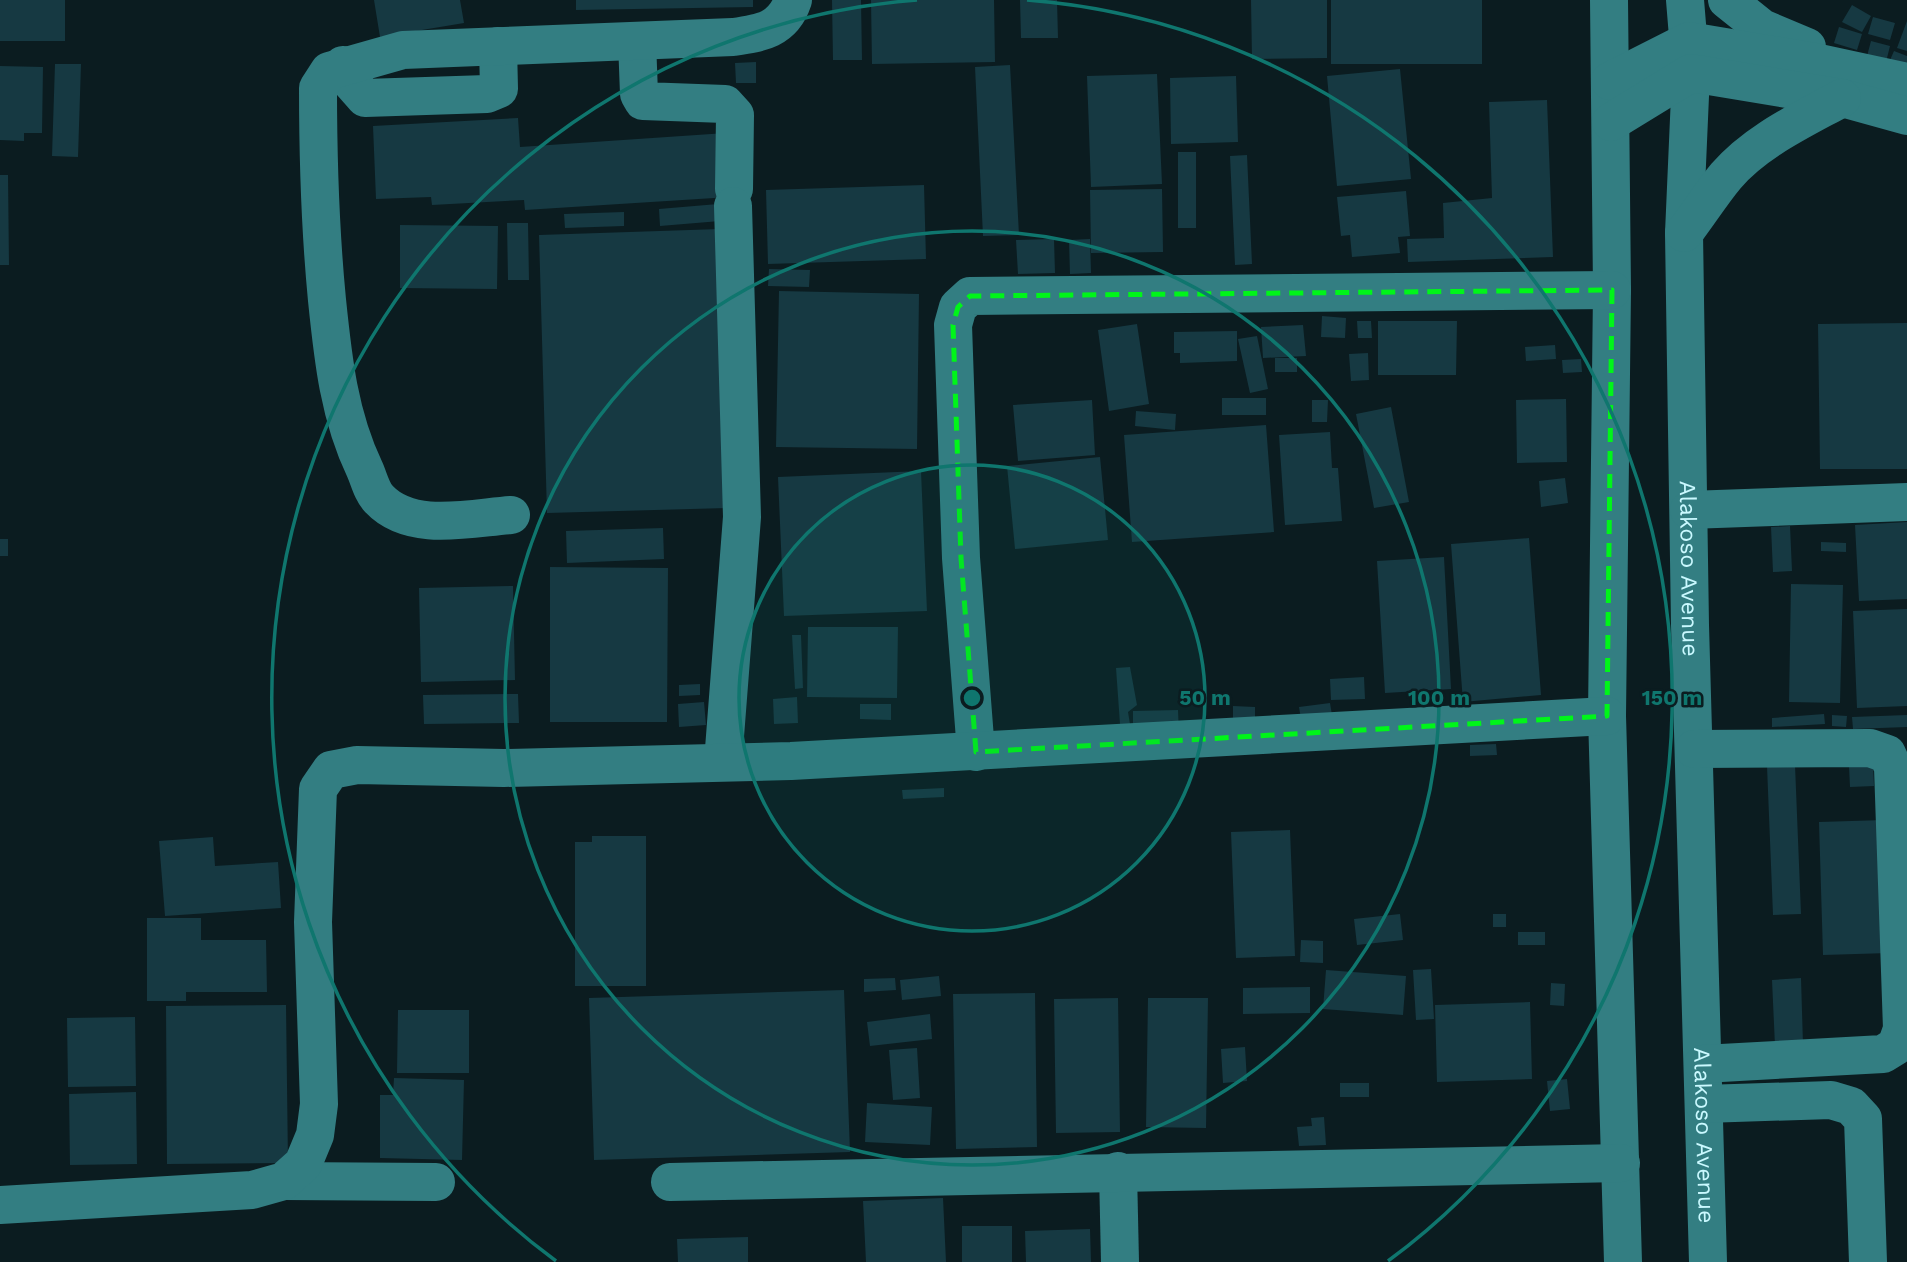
<svg xmlns="http://www.w3.org/2000/svg" width="1907" height="1262" viewBox="0 0 1907 1262" font-family="'Work Sans',sans-serif">
  <rect width="100%" height="100%" fill="#0b1c20"/>
  <path fill="#163942" d="M0,0H65V41H0Z
    M374,0H460L464,23L380,37Z
    M576,0H753V7L576,10Z
    M832,0H861L862,60H833Z
    M871,0H994L995,62L872,64Z
    M1020,0H1057L1058,38H1021Z
    M1251,0H1327V58L1252,59Z
    M1331,0H1482V64H1331Z
    M1852,5L1871,16L1862,32L1842,22Z
    M1873,17L1895,23L1890,40L1868,34Z
    M1907,21V51L1897,48Z
    M1839,27L1862,34L1857,50L1834,43Z
    M1871,41L1890,46L1886,62L1867,56Z
    M1894,51L1907,56V66L1890,60Z
    M756,62V83H736L735,63Z
    M55,64H81L78,157L52,156Z
    M1010,65L1019,235L983,236L975,67Z
    M0,66L43,67L42,133H24V141L0,140Z
    M1400,69L1411,179L1337,186L1327,76Z
    M1157,74L1162,184L1091,187L1087,76Z
    M1236,76L1238,142L1171,144L1170,78Z
    M1547,100L1553,257L1408,262L1407,239L1444,238L1443,203L1492,198L1489,102Z
    M518,118L520,147L726,133L730,197L525,210L524,200L432,205L431,197L376,199L373,126Z
    M1178,152H1196V228H1178Z
    M1247,155L1252,264L1235,265L1230,156Z
    M0,175H8L9,265H0Z
    M924,185L926,259L768,264L766,190Z
    M1162,189L1163,252L1091,253L1090,190Z
    M1406,191L1410,236L1398,237L1400,253L1352,257L1350,235L1341,236L1337,197Z
    M718,204L720,221L660,226L659,209Z
    M624,212V226L565,228L564,214Z
    M507,223H528L529,280H508Z
    M400,225L498,226L497,289L400,288Z
    M720,229L727,508L547,513L539,235Z
    M1054,239L1055,273L1018,274L1016,240Z
    M1090,239L1091,273L1070,274L1069,240Z
    M769,269L810,270L809,287L768,286Z
    M779,291L919,294L917,449L776,447Z
    M1322,316L1346,318L1345,338L1321,337Z
    M1357,321H1371L1372,338H1358Z
    M1378,321H1457L1456,375H1378Z
    M1907,323V469H1820L1818,324Z
    M1137,324L1149,404L1109,411L1098,330Z
    M1303,325L1306,356L1263,358L1261,327Z
    M1237,331V361L1180,363V353H1174V332Z
    M1257,336L1268,389L1250,393L1238,339Z
    M1555,345L1556,359L1526,361L1525,347Z
    M1368,353L1369,380L1351,381L1349,354Z
    M1275,358H1297V372H1275Z
    M1581,359L1582,372L1563,373L1562,360Z
    M1222,398H1266V415H1222Z
    M1566,399L1567,462L1517,463L1516,400Z
    M1092,400L1095,455L1018,461L1013,405Z
    M1312,400H1328L1327,422H1312Z
    M1391,407L1409,502L1374,508L1356,414Z
    M1136,411L1176,414L1175,430L1135,426Z
    M1266,425L1274,532L1132,542L1124,435Z
    M1330,432L1332,468H1338L1342,521L1285,525L1279,435Z
    M1100,457L1108,540L1015,549L1007,466Z
    M921,471L927,611L784,616L778,477Z
    M1565,478L1568,503L1541,507L1539,481Z
    M1907,522V599L1859,601L1855,525Z
    M1790,526L1792,571L1773,572L1771,527Z
    M663,528L664,559L567,563L566,531Z
    M1529,538L1541,695L1463,702L1451,544Z
    M0,539H8V556H0Z
    M1821,542L1846,543V552L1821,551Z
    M1444,557L1451,689L1385,693L1377,561Z
    M550,567L668,568L667,722H550Z
    M1791,584L1843,585L1840,703L1789,702Z
    M513,586L515,680L421,682L419,588Z
    M1907,609V706L1857,708L1853,611Z
    M808,627H898L897,698L807,697Z
    M792,635H801L803,688L795,689Z
    M1130,667L1137,705L1128,712L1131,730L1120,724L1116,668Z
    M1364,677L1365,699L1331,700L1330,679Z
    M700,684V695L679,696V685Z
    M518,694L519,723L424,724L423,695Z
    M797,697L798,723L774,724L773,699Z
    M704,702L706,725L679,727L678,704Z
    M1330,703L1332,715L1301,719L1299,707Z
    M860,704H891V720L860,719Z
    M1233,706L1255,707V719L1233,718Z
    M1178,710L1179,734L1133,735V711Z
    M1824,714L1825,724L1772,727V718Z
    M1832,715L1847,716L1846,727L1832,726Z
    M1907,715V727L1853,729L1852,717Z
    M1496,744L1497,755L1470,756V745Z
    M1795,765L1801,914L1773,915L1767,766Z
    M1873,765L1874,786L1850,787L1849,766Z
    M944,788V797L903,799L902,790Z
    M1884,820L1889,953L1823,955L1819,822Z
    M1290,830L1295,956L1236,958L1231,832Z
    M592,836H646V986H575V842H592Z
    M213,837L215,866L278,862L281,908L165,916L159,841Z
    M1400,914L1403,940L1357,945L1354,919Z
    M1493,914H1506V927H1493Z
    M147,918H201V940H266L267,992H186V1001H147Z
    M1518,932H1545V945H1518Z
    M1301,940L1323,941V963L1300,962Z
    M1431,969L1434,1019L1416,1020L1413,970Z
    M1326,970L1406,976L1403,1015L1323,1009Z
    M939,976L941,996L902,1000L900,980Z
    M895,978L896,990L864,992V979Z
    M1801,978L1803,1044L1775,1046L1772,980Z
    M1551,983L1565,984L1564,1006L1550,1005Z
    M1310,987V1013L1243,1014V988Z
    M844,990L850,1152L594,1160L589,998Z
    M1035,993L1037,1147L956,1149L953,994Z
    M1118,998L1120,1132L1056,1133L1054,999Z
    M1148,998H1208L1206,1128L1146,1127Z
    M1530,1002L1532,1079L1437,1082L1435,1005Z
    M286,1005L288,1163L167,1164L166,1006Z
    M398,1010H469V1073H397Z
    M930,1014L932,1039L870,1046L867,1022Z
    M135,1017L136,1086L68,1087L67,1018Z
    M1245,1047L1247,1081L1223,1083L1221,1049Z
    M917,1048L920,1098L893,1100L889,1050Z
    M394,1078L464,1080L462,1160L380,1158V1095H393Z
    M1567,1079L1570,1109L1550,1111L1547,1081Z
    M1340,1083H1369V1097H1340Z
    M136,1092L137,1164L70,1165L69,1094Z
    M867,1103L932,1107L930,1145L865,1142Z
    M1324,1117L1326,1145L1299,1146L1297,1127L1312,1126L1311,1118Z
    M943,1198L946,1262H866L863,1201Z
    M962,1226H1012V1262H962Z
    M1090,1229L1091,1262H1026L1025,1231Z
    M748,1237V1262H678L677,1239Z"/>
  <g fill="none" stroke-linecap="round" stroke-linejoin="round">
    <g stroke="#337e82" stroke-width="38">
      <path d="M1609,0L1612,290L1607,716L1623,1262"/>
      <path id="s1" d="M1685,0L1691,73L1684,233L1690,625L1708,1262"/>
      <path d="M1727,0L1762,28L1807,47"/>
      <path d="M637,41L639,94L643,101L725,104L735,115L734,189"/>
      <path d="M343,65L350,81L365,98L487,94L499,89L498,46"/>
      <path d="M1610,81L1689,41L1815,62L1907,82"/>
      <path d="M1611,122L1691,73L1842,98L1907,116"/>
      <path d="M1684,233C1698,215 1711,194 1726,176C1756,141 1802,120 1842,98"/>
      <path d="M1689,510L1907,502"/>
      <path d="M511,515C470,518 411,533 379,499C372,492 369,479 365,470C339,416 333,359 327,300C320,228 318,161 318,88L329,71L403,50L733,37C761,33 783,30 793,0"/>
      <path d="M1694,749L1870,748L1887,754L1893,767L1902,1029L1896,1046L1883,1054L1703,1064"/>
      <path d="M976,752L961,558L953,325L958,307L970,296L1612,290"/>
      <path d="M723,762L742,517L733,206"/>
      <path d="M1704,1104L1831,1100L1851,1106L1863,1119L1868,1262"/>
      <path d="M1118,1171L1120,1262"/>
      <path d="M284,1181L436,1182"/>
      <path d="M670,1182L1621,1163"/>
      <path d="M0,1205L252,1190L284,1181L303,1164L315,1135L319,1104L313,922L318,789L331,770L357,765L504,768L791,761L1607,716"/>
    </g>
  </g>
  <path fill="none" stroke="#00f519" stroke-width="5" stroke-dasharray="14 9" stroke-linejoin="round" d="M1612,290L1607,716L976,752L961,558L953,325L958,307L970,296Z"/>
  <circle cx="972" cy="698" r="233" fill="#0f766e" fill-opacity=".12"/>
  <g fill="none" stroke="#0f766e" stroke-width="3.5">
    <circle cx="972" cy="698" r="233"/>
    <circle cx="972" cy="698" r="467"/>
    <path d="M556 1261A700 700 0 0 1 917 0M1027 0A700 700 0 0 1 1388 1261"/>
  </g>
  <g text-anchor="middle" stroke-width="5" stroke-linejoin="round" paint-order="stroke">
    <g font-size="23" fill="#caf9ff" stroke="#0b1c20">
      <text dy="8" stroke="none"><textPath href="#s1" startOffset="569">Alakoso Avenue</textPath></text>
      <text dy="8" stroke="none"><textPath href="#s1" startOffset="1136">Alakoso Avenue</textPath></text>
    </g>
  </g>
  <circle cx="972" cy="698" r="10" fill="#0f766e" stroke="#0b1c20" stroke-width="3.5"/>
  <g font-size="21" text-anchor="middle" font-weight="bold" fill="#0f766e" stroke="#0b1c20" stroke-width="5" stroke-linejoin="round" paint-order="stroke">
    <text x="1205" y="705">50 m</text>
    <text x="1439" y="705">100 m</text>
    <text x="1672" y="705">150 m</text>
  </g>
</svg>
